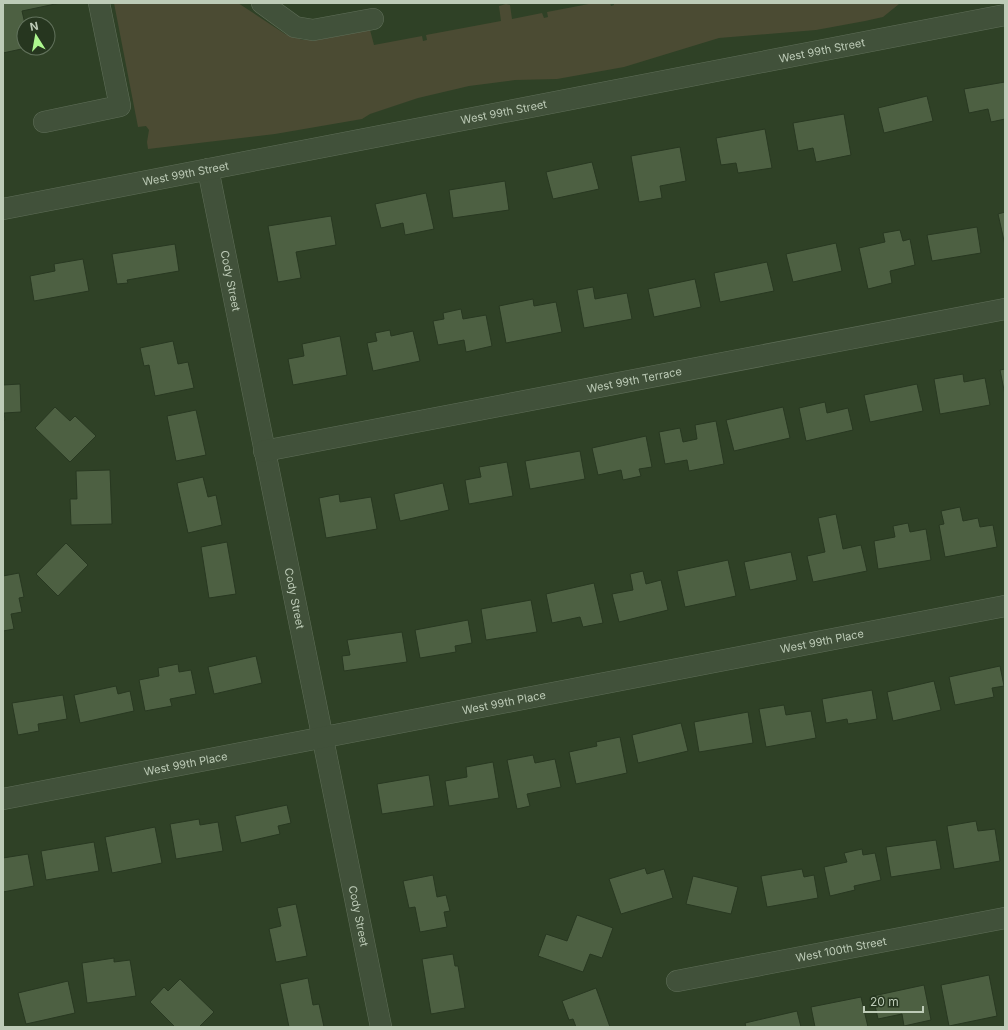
<svg xmlns="http://www.w3.org/2000/svg" width="1008" height="1030" viewBox="0 0 1008 1030" font-family="Inter,sans-serif">
  <rect width="100%" height="100%" fill="#2f4126"/>
  <path fill="#4b4b33" d="M114,3H238L285,34L303,40H316L370,30L374,45L422,36L423,41L427,40L426,35L501,21L499,6L506,4L510,5L512,19L542,13L544,18L548,17L547,12L594,3H610L611,6L614,5V3H905L899,4L883,17L865,21L816,30L719,38L624,67L557,79L515,80L469,86L418,98L370,114L362,119L275,134L148,149L147,142L149,130L146,126L138,127Z"/>
  <path fill="#4d6042" stroke="#283821" d="M3,3H60L22,11L25,24L24,48H26L3,53Z
    M1005,82V119L991,122L988,109L969,113L964,89Z
    M927,96L933,121L884,133L878,108Z
    M844,114L851,155L816,162L813,148L798,151L793,123Z
    M765,129L772,168L738,173L736,163L721,165L716,138Z
    M680,147L686,181L660,186L662,198L639,202L631,156Z
    M592,162L599,189L553,199L546,172Z
    M505,181L509,210L453,218L449,190Z
    M426,193L434,229L405,235L403,223L381,228L375,204Z
    M1005,212V245L998,214Z
    M331,216L336,245L296,252L301,278L278,282L268,226Z
    M977,227L981,253L932,261L927,235Z
    M900,230L903,241L910,239L915,265L890,271L892,283L868,289L859,248L885,242L883,233Z
    M836,243L842,271L793,282L786,254Z
    M175,244L179,271L127,280L128,283L117,284L112,254Z
    M83,259L89,291L34,301L30,276L55,271L54,264Z
    M767,262L774,291L720,302L714,273Z
    M695,279L701,307L654,317L648,289Z
    M593,287L595,299L627,293L632,319L584,328L577,290Z
    M533,299L534,306L556,302L562,332L506,343L499,306Z
    M461,309L463,319L486,315L492,346L466,352L464,340L438,345L433,321L444,319L443,313Z
    M390,330L391,336L413,331L420,361L373,371L367,343L377,341L375,333Z
    M340,336L347,375L293,385L288,359L304,356L302,344Z
    M173,341L178,364L188,362L194,388L155,396L149,365L144,366L140,348Z
    M1005,369V395L1000,370Z
    M963,374L964,382L985,378L990,405L940,414L934,379Z
    M20,384L21,412L4,413L5,420H3V385Z
    M917,384L923,411L870,422L864,395Z
    M825,402L827,413L848,408L853,430L806,441L799,408Z
    M55,407L70,421L75,416L96,436L70,462L35,428Z
    M783,407L790,438L734,451L726,420Z
    M196,410L206,455L176,461L167,416Z
    M716,421L724,464L689,471L687,460L665,464L659,432L680,428L683,442L697,439L695,425Z
    M646,436L652,467L639,469L641,476L623,480L621,470L598,475L592,448Z
    M580,451L585,479L530,489L525,461Z
    M507,462L513,496L469,504L465,480L481,477L479,467Z
    M110,470L112,524L71,525L70,499H77L76,471Z
    M203,477L208,497L216,495L222,525L188,533L177,483Z
    M443,483L449,510L400,521L394,494Z
    M339,494L340,502L371,497L377,529L326,538L319,498Z
    M960,507L963,521L978,518L980,527L993,525L997,547L945,557L939,525L944,524L941,511Z
    M836,514L843,549L861,545L867,571L813,582L807,556L825,552L818,518Z
    M908,523L910,532L926,529L931,560L878,569L874,541L895,537L893,526Z
    M227,542L236,594L209,598L201,547Z
    M66,543L88,565L58,596L36,574Z
    M791,552L797,580L750,590L744,562Z
    M728,560L736,596L685,607L677,571Z
    M643,571L646,584L661,580L668,610L619,622L612,594L633,590L630,574Z
    M19,573L24,597L19,598L22,612L11,614L14,629L3,631V576Z
    M594,583L603,623L583,627L580,617L552,623L546,594Z
    M531,600L537,632L486,640L481,609Z
    M468,620L472,643L455,646L456,652L420,658L415,630Z
    M402,632L407,662L344,671L342,656L350,655L347,640Z
    M256,656L262,683L214,694L208,667Z
    M178,664L179,672L191,670L196,694L170,699L172,706L145,711L139,680L159,676L158,668Z
    M1000,666L1004,686L992,688L994,697L955,705L949,677Z
    M934,681L941,710L893,721L887,692Z
    M116,686L118,694L130,691L134,711L80,723L74,695Z
    M872,690L877,719L848,724L847,719L826,723L822,699Z
    M63,695L67,719L38,724L39,731L18,735L12,703Z
    M784,705L786,715L811,711L816,738L766,747L759,709Z
    M748,712L753,743L699,752L694,722Z
    M681,723L688,751L638,763L632,735Z
    M620,737L627,773L576,784L569,752L597,746L596,742Z
    M533,755L535,763L555,759L561,787L527,794L530,806L517,809L507,760Z
    M493,762L499,798L449,806L445,781L467,777L466,767Z
    M429,775L434,806L382,814L377,784Z
    M287,805L291,823L278,826L280,834L241,843L235,816Z
    M199,819L200,825L218,822L223,851L176,859L170,824Z
    M976,821L978,831L995,829L1000,861L954,869L947,826Z
    M155,827L162,863L112,873L105,837Z
    M936,840L941,869L891,877L886,847Z
    M94,842L99,871L46,880L41,851Z
    M862,849L863,855L875,853L881,880L854,886L855,890L830,896L824,867L847,862L844,853Z
    M28,854L34,886L3,892V858Z
    M645,868L647,874L664,869L673,898L621,914L609,879Z
    M802,869L804,877L814,875L818,898L767,907L761,876Z
    M433,875L437,897L446,895L450,911L444,912L447,927L420,932L415,907L409,908L403,881Z
    M693,876L738,887L731,914L686,904Z
    M296,904L307,956L276,962L269,929L281,926L277,908Z
    M577,915L613,928L602,958L590,954L583,972L538,956L546,934L567,941Z
    M453,954L455,966H458L465,1008L431,1014L422,959Z
    M114,958V962L130,960L136,996L87,1003L82,963Z
    M989,975L997,1016L949,1026L941,985Z
    M308,978L313,1005L319,1004L324,1027H289L280,984Z
    M180,979L214,1012L199,1027H175L150,1002L164,987L168,991Z
    M68,981L75,1013L26,1024L18,993Z
    M924,985L931,1020L904,1026L902,1014L878,1019L873,996Z
    M596,988L610,1027H576L573,1019L569,1020L562,1001Z
    M861,997L868,1027H815L811,1007Z
    M797,1011L801,1027H746L745,1023Z"/>
  <g fill="none" stroke-linecap="round" stroke-linejoin="round">
    <defs>
      <g id="minor">
        <path d="M262,3L295,27L313,30L373,19"/>
        <path d="M44,122L120,106L99,3"/>
        <path id="s1" d="M208,169L381,1027"/>
        <path id="s2" d="M3,209L1005,15"/>
        <path id="s3" d="M264,451L1005,309"/>
        <path id="s4" d="M3,799L1005,606"/>
        <path id="s5" d="M677,981L1005,918"/>
      </g>
    </defs>
    <use href="#minor" stroke="#5f6e58" stroke-width="22"/>
    <use href="#minor" stroke="#41513a" stroke-width="21"/>
  </g>
  <g text-anchor="middle" stroke-width="3" stroke-linejoin="round" paint-order="stroke">
    <g font-size="11" fill="#bdcbb7" stroke="#26361f">
      <text dy="4" stroke="none"><textPath href="#s2" startOffset="834">West 99th Street</textPath></text>
      <text dy="4" stroke="none"><textPath href="#s2" startOffset="510">West 99th Street</textPath></text>
      <text dy="4" stroke="none"><textPath href="#s2" startOffset="186">West 99th Street</textPath></text>
      <text dy="4" stroke="none"><textPath href="#s1" startOffset="114">Cody Street</textPath></text>
      <text dy="4" stroke="none"><textPath href="#s3" startOffset="377">West 99th Terrace</textPath></text>
      <text dy="4" stroke="none"><textPath href="#s1" startOffset="438">Cody Street</textPath></text>
      <text dy="4" stroke="none"><textPath href="#s4" startOffset="834">West 99th Place</textPath></text>
      <text dy="4" stroke="none"><textPath href="#s4" startOffset="510">West 99th Place</textPath></text>
      <text dy="4" stroke="none"><textPath href="#s4" startOffset="186">West 99th Place</textPath></text>
      <text dy="4" stroke="none"><textPath href="#s1" startOffset="762">Cody Street</textPath></text>
      <text dy="4" stroke="none"><textPath href="#s5" startOffset="167">West 100th Street</textPath></text>
    </g>
  </g>
  <rect width="1008" height="1030" fill="none" stroke="#bdcbb7" stroke-width="8"/>
  <g transform="translate(36 36) rotate(349)"><circle r="19" fill="#26361f" stroke="#62725c"/>
  <path d="M0-3L7 15L0 10L-7 15Z" fill="#aef88f"/>
  <text y="-6" font-size="11" font-weight="bold" text-anchor="middle" fill="#bdcbb7">N</text>
  </g>
  <path d="M864 1006v6h59v-6" fill="none" stroke="#bdcbb7" stroke-width="2"/>
  <text x="870" y="1006" font-size="12" fill="#bdcbb7" stroke="#26361f" stroke-width="3" paint-order="stroke">20 m</text>
</svg>
